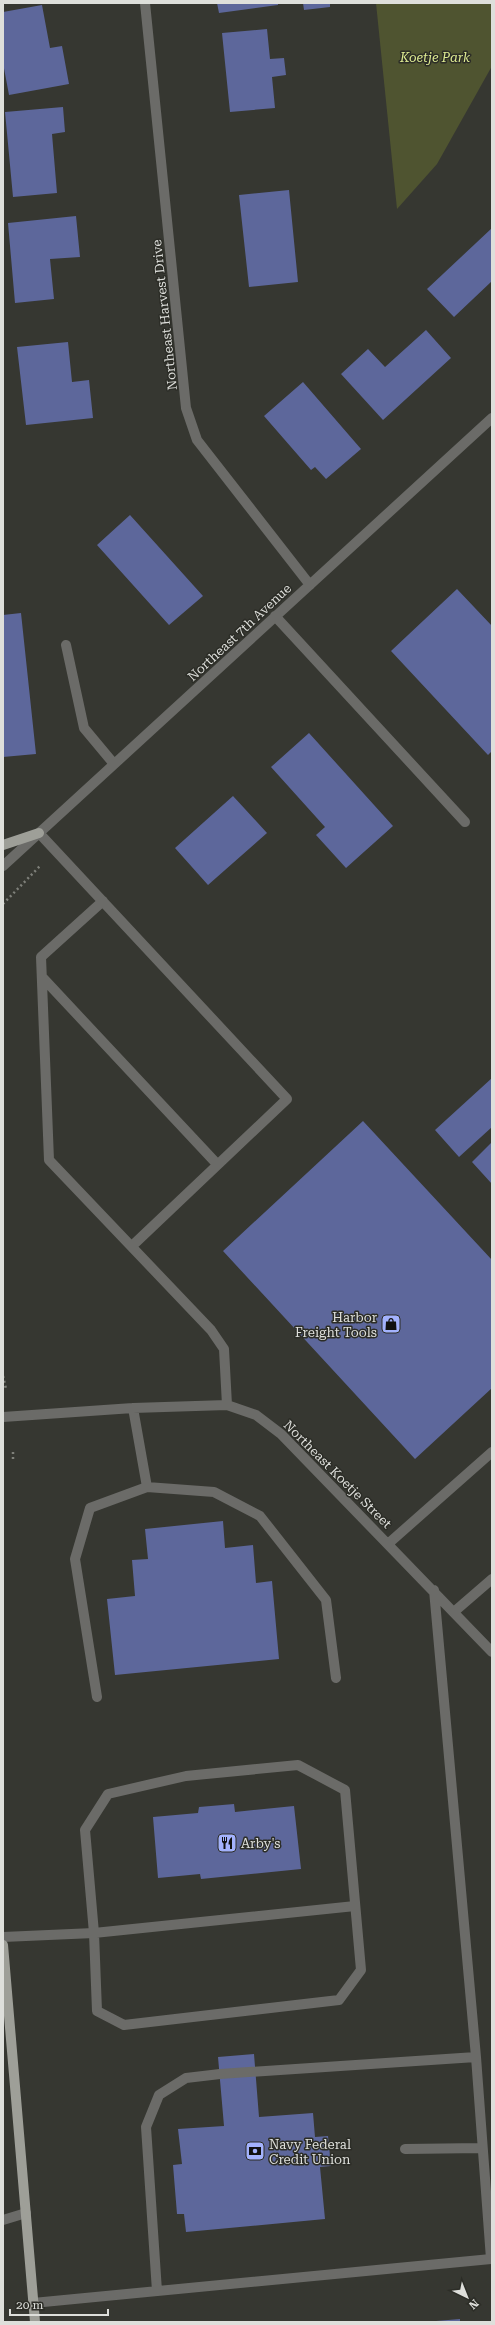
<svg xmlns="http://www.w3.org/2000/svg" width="495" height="2325" viewBox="0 0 495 2325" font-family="'Roboto Serif',serif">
  <rect width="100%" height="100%" fill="#363731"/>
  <path fill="#4f5430" d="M376,3H492V66L437,164L397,209Z"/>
  <path fill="#5d679b" d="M217,3H278V5L219,13Z
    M303,3H330V7L304,10Z
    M42,5L50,48L62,46L69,84L9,95L3,63V12Z
    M267,29L270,59L284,58L286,75L272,77L275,108L230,112L222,33Z
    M63,107L65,132L52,134L57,193L13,197L5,112Z
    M289,190L298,282L249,287L239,195Z
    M76,216L80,257L50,259L54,299L15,303L8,223Z
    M492,228V281L454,317L427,289Z
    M426,330L451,358L383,420L341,374L368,349L385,367Z
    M68,342L72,382L89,380L93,418L26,425L17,347Z
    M303,382L361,449L326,479L315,467L311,470L264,416Z
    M130,515L203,596L169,625L97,545Z
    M457,589L492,626V751L488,755L391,651Z
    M21,613L36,754L3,757V615Z
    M309,733L393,826L346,868L316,835L325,827L271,767Z
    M233,796L267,833L208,885L175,848Z
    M492,1078V1127L459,1157L435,1130Z
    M363,1121L492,1260V1388L415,1459L223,1251Z
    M492,1142V1184L472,1162Z
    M223,1521L225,1548L253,1545L256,1583L272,1581L279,1659L115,1675L107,1599L135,1596L132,1560L148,1559L145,1529Z
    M234,1804L235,1812L294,1806L301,1869L201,1879L200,1874L158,1878L153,1817L198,1813L199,1807Z
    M254,2054L259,2117L313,2113L315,2137L328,2136L331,2166L320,2167L325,2219L186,2232L184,2214H177L173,2165L182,2164L178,2129L224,2126L218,2057Z
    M460,2319V2322H436V2321Z"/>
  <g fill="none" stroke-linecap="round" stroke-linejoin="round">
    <path stroke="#7f807a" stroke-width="2.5" stroke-dasharray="2 3" stroke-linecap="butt" d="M3,904L40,866
      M3,1376L6,1389
      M13,1459V1452"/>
    <path stroke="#6b6b68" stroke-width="10" d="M145,3L186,408L197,440L310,585
      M275,616L465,822
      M66,645L84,728L114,764
      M39,833L287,1099L132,1246
      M3,866L492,418
      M103,901L41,957L49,1160L211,1330L224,1349L227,1405
      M43,978L217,1164
      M133,1408L147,1487
      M3,1417L133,1408L227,1405L256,1415L281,1434L492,1652
      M389,1543L492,1452
      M455,1611L492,1579
      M97,1697L75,1559L90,1508L147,1487L214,1492L260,1516L326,1600L336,1678
      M298,1765L345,1790L361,1970L339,2000L124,2025L97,2011L94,1933L85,1830L108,1794L186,1776Z
      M3,1937L94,1933L355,1906
      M405,2149L482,2148
      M3,2220L26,2213
      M157,2291L146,2127L159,2095L186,2078L220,2074L476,2057
      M33,2303L491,2259L476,2057L434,1590"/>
    <path stroke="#9e9f98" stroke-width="10" d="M3,845L39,833
      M3,1945L35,2322"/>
  </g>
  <defs>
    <symbol id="shop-square" viewBox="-11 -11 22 22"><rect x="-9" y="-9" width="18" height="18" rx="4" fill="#a3b2fd" stroke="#2c2d27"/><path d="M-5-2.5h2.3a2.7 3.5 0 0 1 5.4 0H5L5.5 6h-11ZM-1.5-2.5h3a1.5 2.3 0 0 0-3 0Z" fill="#111"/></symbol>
    <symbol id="restaurant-square" viewBox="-11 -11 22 22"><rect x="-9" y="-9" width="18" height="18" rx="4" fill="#a3b2fd" stroke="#2c2d27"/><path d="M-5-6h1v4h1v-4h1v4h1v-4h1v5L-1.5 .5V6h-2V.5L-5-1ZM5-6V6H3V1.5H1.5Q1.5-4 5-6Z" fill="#111"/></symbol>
    <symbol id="bank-square" viewBox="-11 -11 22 22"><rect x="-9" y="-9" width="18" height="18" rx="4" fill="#a3b2fd" stroke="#2c2d27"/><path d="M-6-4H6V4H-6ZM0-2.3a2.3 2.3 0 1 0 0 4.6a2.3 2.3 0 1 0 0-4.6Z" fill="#111"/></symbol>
  </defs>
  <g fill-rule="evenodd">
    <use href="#shop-square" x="380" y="1313" width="22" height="22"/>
    <use href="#restaurant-square" x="216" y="1832" width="22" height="22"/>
    <use href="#bank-square" x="244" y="2140" width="22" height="22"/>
  </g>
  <g text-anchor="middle" stroke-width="3" stroke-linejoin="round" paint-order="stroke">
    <g font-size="13" font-style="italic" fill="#ddea91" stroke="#2c2d27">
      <text x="435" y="62">Koetje Park</text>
    </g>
    <g font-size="13" fill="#dedfdb" stroke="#2c2d27">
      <text transform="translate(164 315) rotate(-96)" y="5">Northeast Harvest Drive</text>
      <text transform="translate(239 632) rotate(-43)" y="5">Northeast 7th Avenue</text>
      <text transform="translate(338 1474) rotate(45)" y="5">Northeast Koetje Street</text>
    </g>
    <g font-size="13" fill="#dedfdb" stroke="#2c2d27" text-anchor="start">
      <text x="377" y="1322" text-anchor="end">Harbor<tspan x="377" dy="15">Freight Tools</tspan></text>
      <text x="241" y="1848">Arby's</text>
      <text x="269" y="2149">Navy Federal<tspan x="269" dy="15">Credit Union</tspan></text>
    </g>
  </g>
  <rect width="495" height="2325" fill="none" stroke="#dedfdb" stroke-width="8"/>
  <g transform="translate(467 2297) rotate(137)" stroke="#2c2d27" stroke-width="3" paint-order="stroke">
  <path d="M0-3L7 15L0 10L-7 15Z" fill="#dedfdb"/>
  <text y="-6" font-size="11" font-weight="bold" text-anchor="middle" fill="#dedfdb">N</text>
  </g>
  <path d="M10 2309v6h98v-6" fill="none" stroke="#dedfdb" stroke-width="2"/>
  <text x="16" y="2309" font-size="12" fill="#dedfdb" stroke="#2c2d27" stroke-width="3" paint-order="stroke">20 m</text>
</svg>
